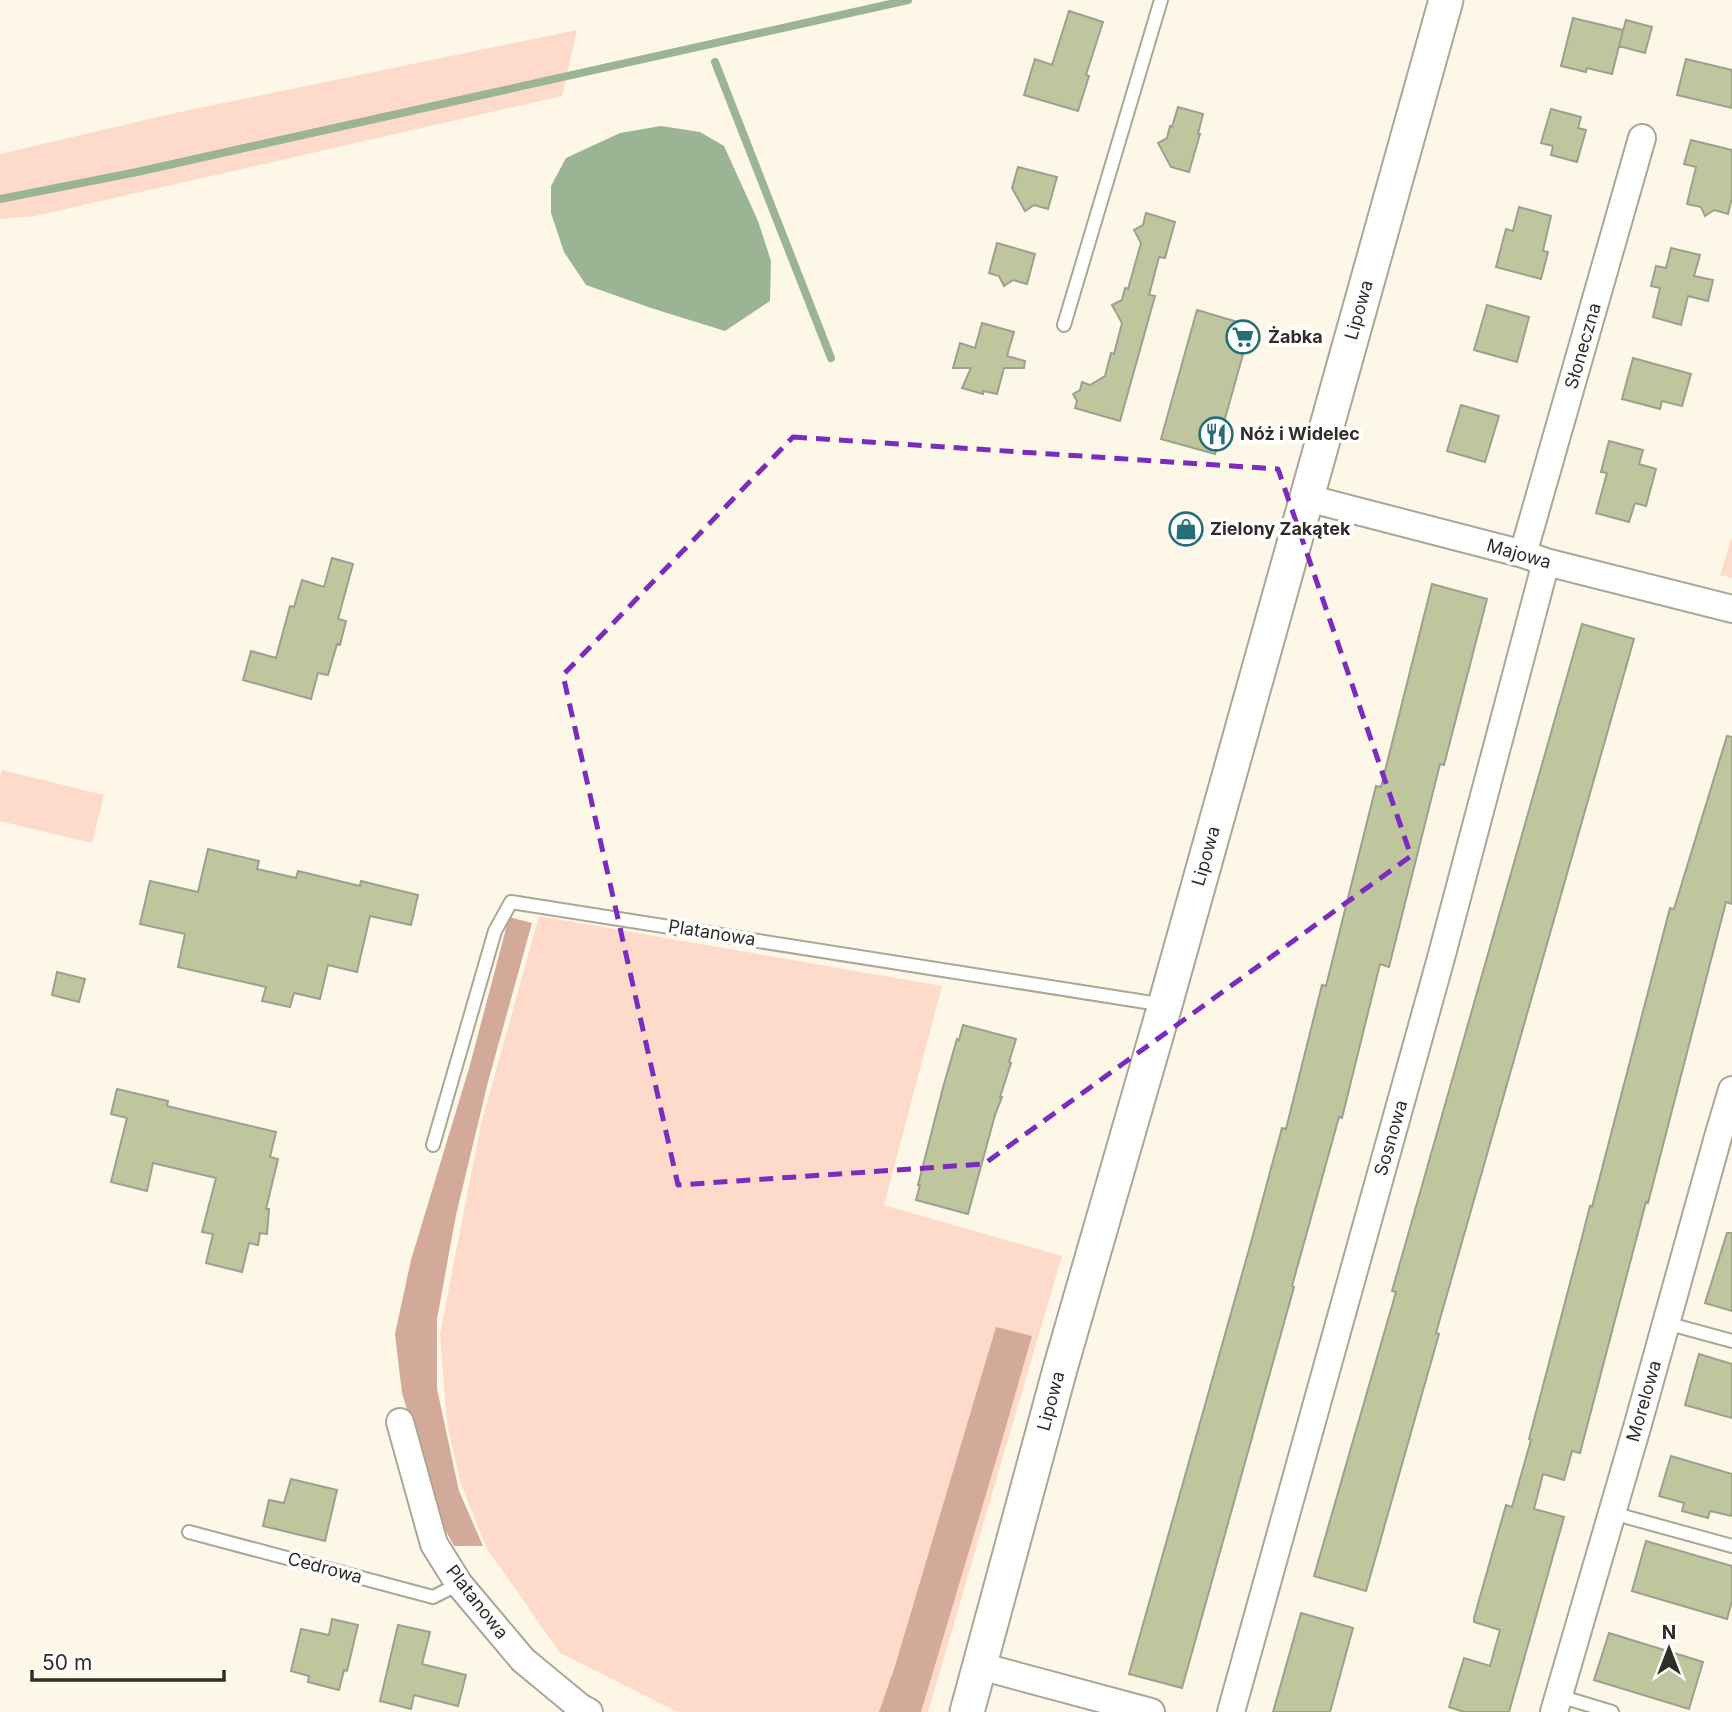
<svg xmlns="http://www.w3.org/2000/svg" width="1732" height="1712" viewBox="0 0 1732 1712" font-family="Inter,sans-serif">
  <rect width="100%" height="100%" fill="#fcf7e6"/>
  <path fill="#fedaca" d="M577,30L562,96L35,216L0,219V154L175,113Z
    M1732,537V578L1720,575Z
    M2,770L104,795L92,843L0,821V779Z
    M539,916L942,986L884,1205L1062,1256L928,1712H677L560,1653L486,1547L461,1484L449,1433L446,1413L440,1334L481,1124Z"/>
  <path fill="#d3aa99" d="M509,917L532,923L488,1082L456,1215L437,1319V1389L459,1491L483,1546H454L440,1520L402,1393L395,1334L411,1260L470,1065Z
    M996,1327L1032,1336L998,1454L921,1712H879L895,1666Z"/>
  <path fill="#9bb594" d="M661,126L700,132L724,146L758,221L771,261L770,301L725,331L651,308L586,285L564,252L551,213V186L566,158L620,133Z"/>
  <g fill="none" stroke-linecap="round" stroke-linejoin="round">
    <path stroke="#9bb594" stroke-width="8" d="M715,62L831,358
      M0,199L137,172L908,0"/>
  </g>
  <path fill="#bfc69e" stroke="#9da090" stroke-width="2" d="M1069,11L1103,22L1086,75L1089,76L1078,111L1024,95L1035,59L1052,65Z
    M1573,18L1623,30L1612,74L1587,68L1586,72L1561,66Z
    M1626,20L1652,27L1645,53L1619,46Z
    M1686,59L1732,70V108L1677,95Z
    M1178,107L1203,114L1198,134H1200L1189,172L1171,167L1158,143L1167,138L1170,126L1172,127Z
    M1551,109L1581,117L1578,128L1586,130L1577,162L1551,155L1553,146L1541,143Z
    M1691,140L1732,150V198L1728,214L1714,210L1705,216L1701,207L1687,204L1696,167L1684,164Z
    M1018,167L1057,177L1048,209L1034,205L1025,211L1012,188Z
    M1519,207L1551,216L1543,251L1548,252L1541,279L1496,267L1506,229L1513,231Z
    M1146,213L1175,222L1165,258L1159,257L1149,295L1155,296L1120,421L1075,408L1077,401L1073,394L1080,390L1082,382L1090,385L1105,376L1111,353L1114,354L1122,323L1112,305L1122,300L1125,288L1128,289L1141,243L1134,230L1143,225Z
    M997,243L1035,254L1027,284L1013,280L1004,286L999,276L989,273Z
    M1671,248L1700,255L1694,276L1713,280L1708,301L1688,296L1681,325L1653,317L1660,288L1651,286L1656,266L1666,268Z
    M1487,305L1529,317L1517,362L1474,350Z
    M1197,310L1251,326L1215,454L1161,439Z
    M982,323L1014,332L1007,356L1025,361L1024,368H1004L997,394L983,391V394L962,388L971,368H953L960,343L975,348Z
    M1633,358L1691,374L1682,406L1662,401L1660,409L1622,399Z
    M1461,405L1499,416L1485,462L1447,451Z
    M1609,441L1643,450L1639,464L1656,469L1646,506L1635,503L1629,522L1596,513L1607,473L1601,472Z
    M332,558L353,564L338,619L346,621L340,645L337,644L328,675L318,673L311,699L243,680L251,651L276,658L290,606L294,607L302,580L324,587Z
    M1432,584L1487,599L1444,765L1440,764L1389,967L1380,964L1342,1118L1339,1117L1292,1286L1294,1287L1182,1688L1129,1674L1250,1246L1282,1128L1286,1129L1322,985L1326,986L1376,786L1381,787Z
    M1582,624L1634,639L1436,1333L1439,1334L1366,1591L1314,1576L1396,1292L1392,1291Z
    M1727,736L1732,737V904L1726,902L1648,1203L1646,1202L1580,1453L1572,1451L1564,1480L1543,1474L1534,1509L1564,1517L1509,1712H1464L1449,1707L1464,1658L1490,1666L1500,1630L1474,1622V1618L1506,1505L1512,1507L1531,1440L1529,1439L1579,1249L1590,1206L1592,1207L1670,908L1674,909Z
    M208,849L259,861L257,869L296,878L298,871L360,886L361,881L418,895L411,925L370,916L357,972L328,965L320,999L294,993L290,1007L262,1001L266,987L178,967L185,934L140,924L150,881L198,892Z
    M57,972L85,979L79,1002L52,995Z
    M963,1025L1016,1039L1009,1062L1011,1063L1000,1097H1002L995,1115L968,1214L916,1200L920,1185H918L944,1084L957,1039L959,1040Z
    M117,1089L168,1101L167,1106L276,1132L270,1157L278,1159L266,1209H269L267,1234L260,1233L258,1245L249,1243L242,1272L206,1263L213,1234L202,1232L216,1178L153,1163L147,1191L111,1182L127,1118L111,1114Z
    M1727,1233H1732V1311L1705,1303Z
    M1699,1354L1732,1364V1418L1685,1405Z
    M1671,1456L1732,1474V1516L1710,1511L1708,1518L1682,1511L1684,1503L1659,1496Z
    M291,1479L337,1490L325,1541L263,1526L269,1500L284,1503Z
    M1646,1541L1732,1566V1601L1727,1619L1632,1591Z
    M1301,1613L1353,1628L1330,1712H1273Z
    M332,1619L358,1625L347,1671L344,1670L339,1690L308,1682L309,1676L291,1671L301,1629L329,1635Z
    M398,1625L430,1632L422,1664L466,1675L458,1706L414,1695L411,1709L380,1701Z
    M1609,1633L1703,1662L1689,1709L1594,1680Z"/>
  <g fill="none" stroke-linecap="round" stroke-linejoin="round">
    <defs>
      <path id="service" d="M1064,325L1161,0
        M433,1145L495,931L511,902L1165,1005
        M1666,1323L1732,1341
        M1612,1513L1732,1546
        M189,1532L433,1597L459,1584
        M1559,1696L1612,1712"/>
      <path id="minor" d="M1307,498L1523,554L1546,562L1732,609
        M1523,554L1642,138
        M400,1422L434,1544L459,1584L523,1660L580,1707L589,1712
        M980,1666L1151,1712
        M1231,1712L1441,958L1546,562
        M1554,1712L1638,1424L1718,1137L1732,1090"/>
      <path id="tertiary" d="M967,1712L1060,1369L1165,1005L1446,0"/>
    </defs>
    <use href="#service" stroke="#aba697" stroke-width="16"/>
    <use href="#minor" stroke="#aba697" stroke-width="30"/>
    <use href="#tertiary" stroke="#aba697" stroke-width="37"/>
    <use href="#service" stroke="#fff" stroke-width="12"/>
    <use href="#minor" stroke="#fff" stroke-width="26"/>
    <use href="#tertiary" stroke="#fff" stroke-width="33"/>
  </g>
  <path fill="none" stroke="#7b2cbf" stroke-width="5" stroke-dasharray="14 9" stroke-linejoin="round" d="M793,437L1278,469L1411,856L984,1164L678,1185L563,675Z"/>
  <defs>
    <symbol id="supermarket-ring" viewBox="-11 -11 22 22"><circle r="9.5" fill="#fff" stroke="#256e78" stroke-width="1.5"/><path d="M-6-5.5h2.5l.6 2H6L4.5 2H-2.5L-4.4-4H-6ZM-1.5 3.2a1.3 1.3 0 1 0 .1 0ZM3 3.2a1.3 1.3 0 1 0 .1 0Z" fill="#256e78"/></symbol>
    <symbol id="restaurant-ring" viewBox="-11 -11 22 22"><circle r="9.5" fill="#fff" stroke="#256e78" stroke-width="1.5"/><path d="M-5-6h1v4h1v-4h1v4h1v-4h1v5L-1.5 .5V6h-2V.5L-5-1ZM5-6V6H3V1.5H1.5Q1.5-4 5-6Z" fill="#256e78"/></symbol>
    <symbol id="shop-ring" viewBox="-11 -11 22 22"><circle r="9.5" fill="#fff" stroke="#256e78" stroke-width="1.5"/><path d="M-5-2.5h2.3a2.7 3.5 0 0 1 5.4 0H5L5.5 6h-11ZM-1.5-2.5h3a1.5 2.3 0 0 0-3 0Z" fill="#256e78"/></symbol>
  </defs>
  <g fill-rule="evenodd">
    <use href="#supermarket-ring" x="1224" y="318" width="38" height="38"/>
    <use href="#restaurant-ring" x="1197" y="415" width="38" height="38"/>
    <use href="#shop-ring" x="1167" y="510" width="38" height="38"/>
  </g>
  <g text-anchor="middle" stroke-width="7" stroke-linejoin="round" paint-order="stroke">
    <g font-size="18" fill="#302e28" stroke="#fff">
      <text transform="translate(1359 310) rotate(-74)" y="6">Lipowa</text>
      <text transform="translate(1583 346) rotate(-74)" y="6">Słoneczna</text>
      <text transform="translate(1519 554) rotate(16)" y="6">Majowa</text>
      <text transform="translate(1206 856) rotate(-74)" y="6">Lipowa</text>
      <text transform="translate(712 933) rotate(9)" y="6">Platanowa</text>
      <text transform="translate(1391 1138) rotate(-74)" y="6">Sosnowa</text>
      <text transform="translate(1051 1401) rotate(-75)" y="6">Lipowa</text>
      <text transform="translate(1644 1401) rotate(-74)" y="6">Morelowa</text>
      <text transform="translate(325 1568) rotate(15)" y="6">Cedrowa</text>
      <text transform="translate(477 1602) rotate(52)" y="6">Platanowa</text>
    </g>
    <g font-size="18" font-weight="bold" fill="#302e28" stroke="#fff" text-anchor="start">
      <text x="1268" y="343">Żabka</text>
      <text x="1240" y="440">Nóż i Widelec</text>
      <text x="1210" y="535">Zielony Zakątek</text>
    </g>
  </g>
  <g transform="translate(1669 1649)" stroke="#ffffff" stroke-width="5" paint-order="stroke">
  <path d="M0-5L12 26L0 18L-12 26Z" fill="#302e28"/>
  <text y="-10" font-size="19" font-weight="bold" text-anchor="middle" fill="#302e28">N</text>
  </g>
  <path d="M32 1670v10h192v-10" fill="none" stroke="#302e28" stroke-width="3.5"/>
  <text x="42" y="1670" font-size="21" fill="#302e28" stroke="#ffffff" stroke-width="5" paint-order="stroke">50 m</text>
</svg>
